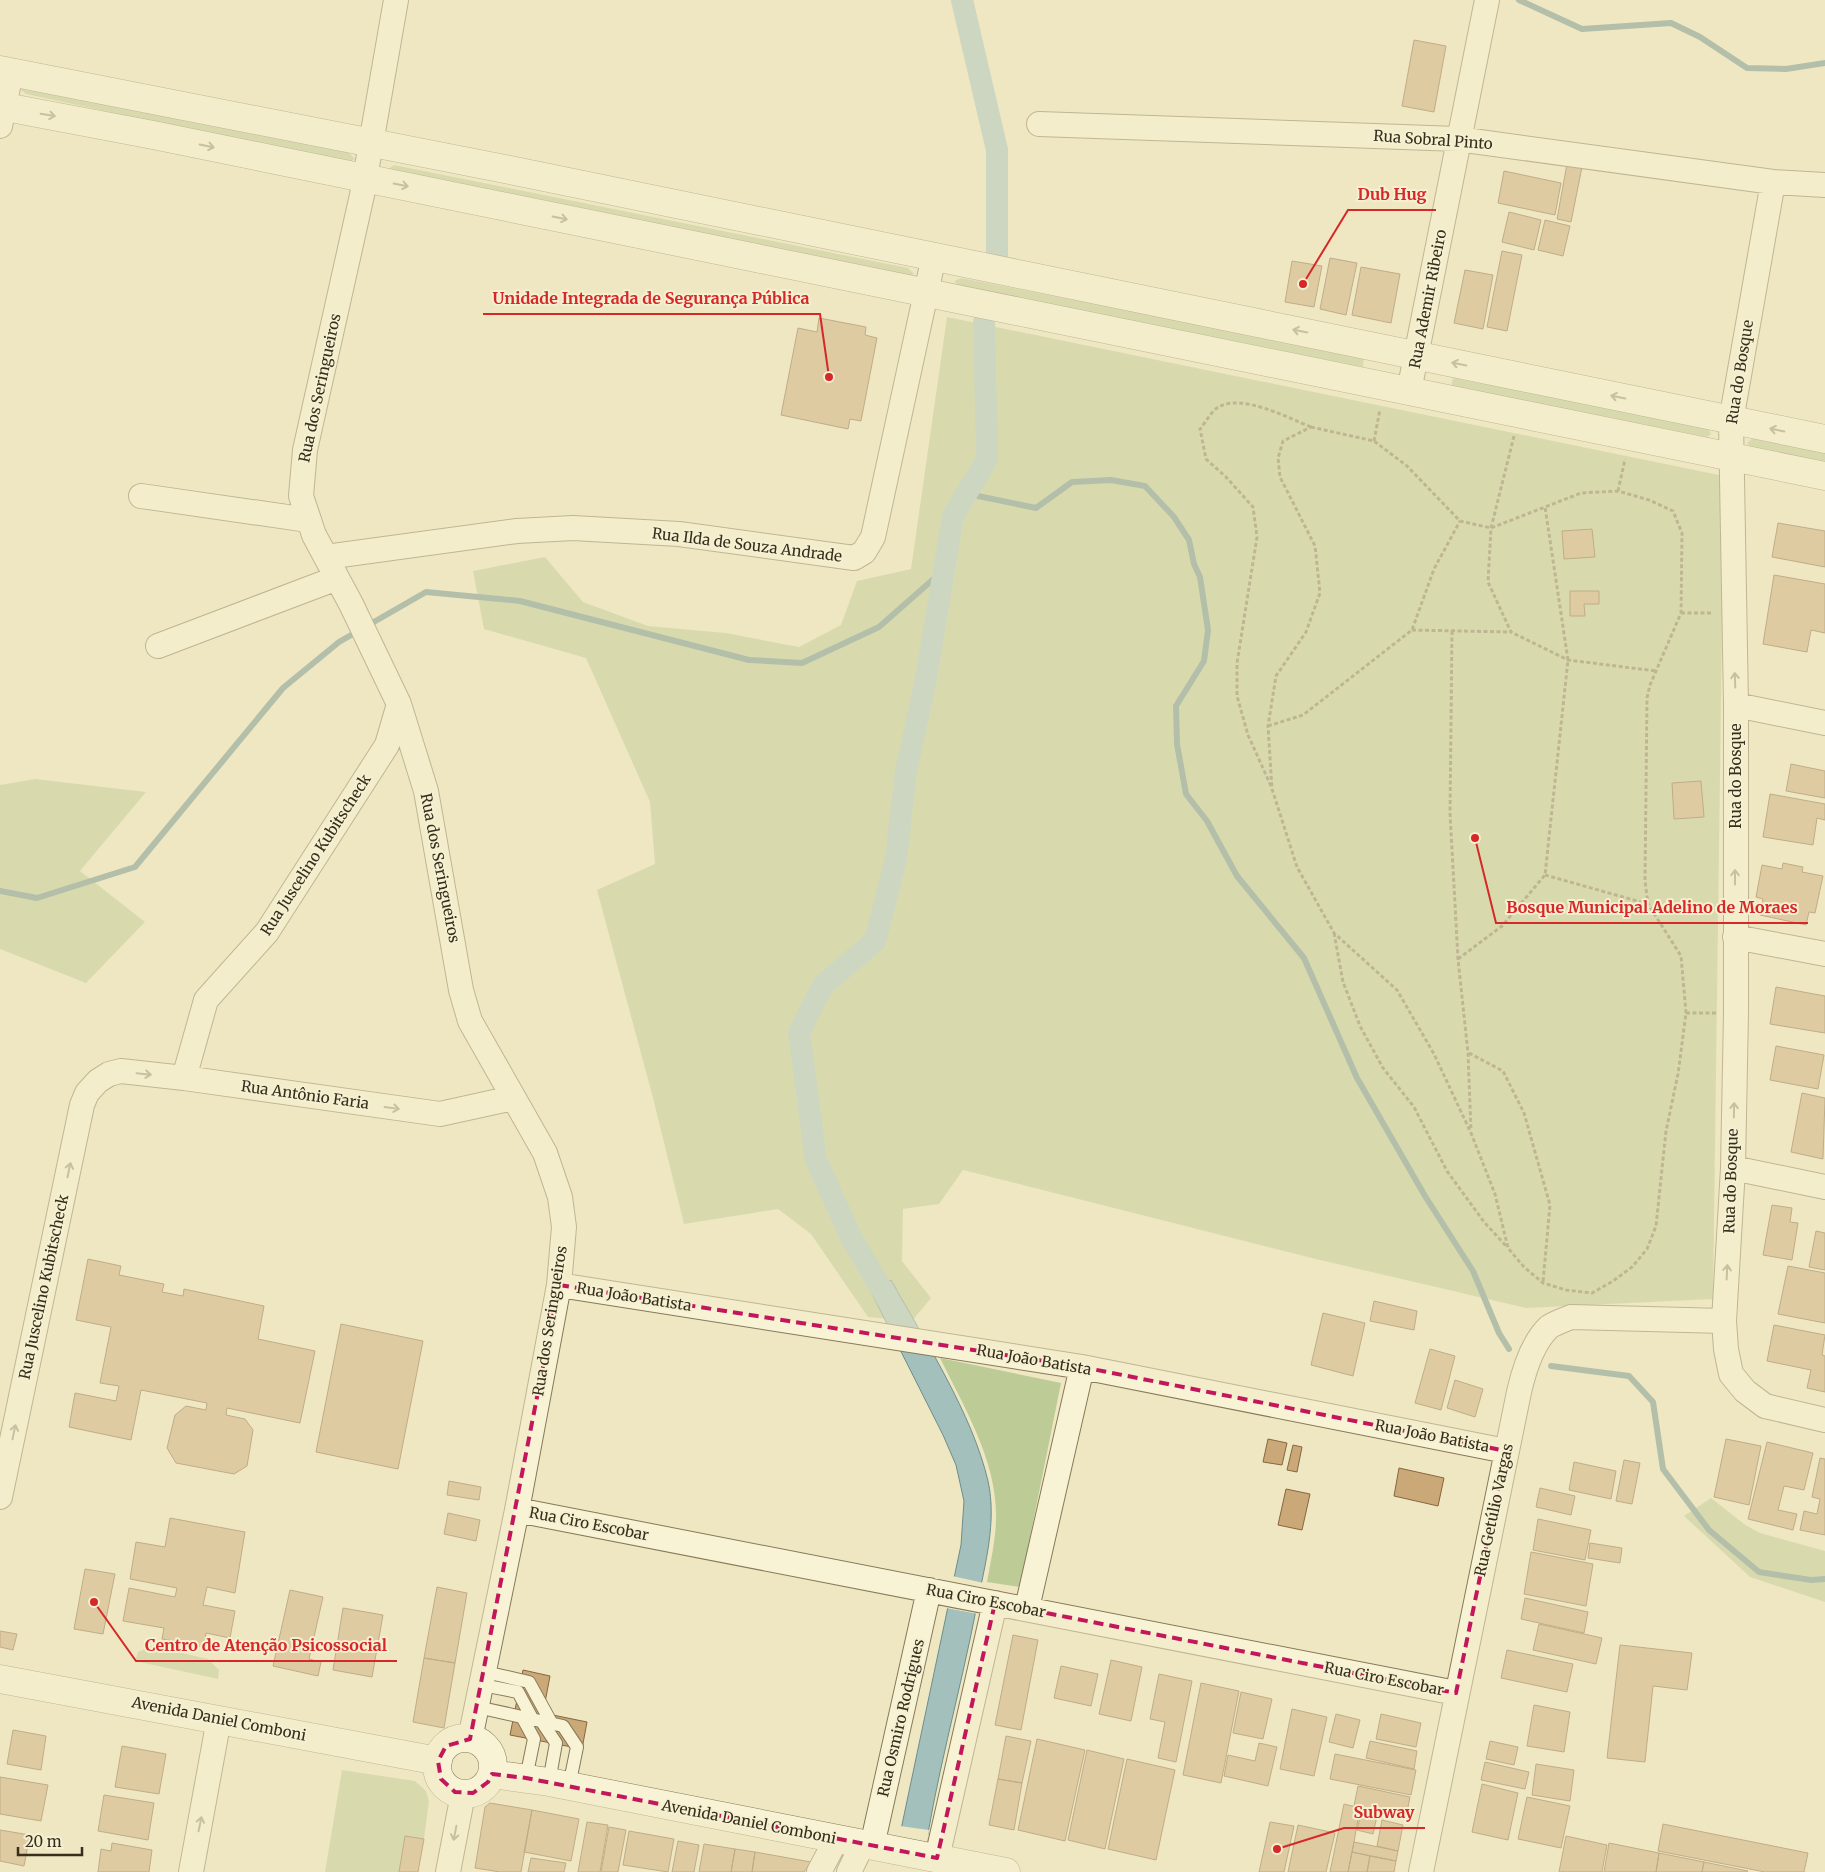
<svg xmlns="http://www.w3.org/2000/svg" width="1825" height="1872" viewBox="0 0 1825 1872" font-family="Merriweather,serif">
  <rect width="100%" height="100%" fill="#eee7c2"/>
  <path fill="#bdcb96" d="M27,85L349,153L355,159L347,163L26,94L20,89Z
    M394,165L908,268L914,274L906,278L393,173L388,169Z
    M961,278L1364,356L1363,367L959,286L954,281Z
    M947,317L1724,476L1713,1299L1526,1308L1320,1260L963,1170L939,1204L903,1209L902,1261L931,1298L912,1321L868,1317L811,1234L778,1209L684,1224L653,1098L597,890L655,864L650,802L586,658L484,629L473,571L545,557L583,602L648,626L726,633L799,647L841,625L857,581L911,569Z
    M1453,378L1708,428L1711,434L1707,437L1451,386Z
    M1753,438L1825,453V464L1752,449L1747,443Z
    M35,779L146,792L80,871L145,922L86,983L0,949V785Z
    M940,1358L1061,1383L1020,1587L987,1582C991,1560 996,1538 996,1517C997,1461 964,1407 940,1358Z
    M1711,1498L1744,1524L1760,1533L1825,1551V1602L1750,1577L1684,1516Z
    M152,1646L208,1659L219,1670L218,1679L135,1661L138,1652Z
    M342,1770L415,1781L426,1791L429,1801L424,1839L405,1836L399,1872H325Z"/>
  <path fill="#a4c0bc" stroke="#6b8e8b" d="M891,1280C925,1341 972,1413 988,1481C997,1522 985,1564 977,1605C960,1694 934,1782 922,1872L899,1839L961,1545L964,1501L956,1465L943,1435L871,1292Z"/>
  <path fill="#eee7c2" d="M952,1576L984,1583L978,1614L946,1608Z
    M900,1826L929,1830L923,1872H893Z"/>
  <g fill="none" stroke-linecap="round" stroke-linejoin="round">
    <path stroke="#6b8e8b" stroke-width="6" d="M1519,0L1582,29L1671,23L1700,37L1747,68L1786,69L1825,63
      M971,486L978,496L1036,508L1072,482L1111,480L1145,486L1174,517L1189,540L1194,564L1200,577L1208,630L1204,661L1176,706L1177,744L1186,794L1207,821L1237,876L1304,958L1357,1078L1425,1196L1473,1271L1499,1333L1509,1349
      M0,891L37,898L135,867L283,688L339,642L426,592L520,601L749,660L802,663L879,627L946,568
      M1551,1366L1629,1376L1653,1402L1663,1469L1709,1530L1759,1572L1811,1580L1825,1579"/>
    <path stroke="#a4c0bc" stroke-width="22" d="M962,0L997,150V256
      M895,1312L852,1239L816,1160L799,1032L823,985L875,941L896,859L906,771L925,684L953,516L987,459L984,322"/>
  </g>
  <path fill="#cba878" stroke="#86663f" d="M1414,40L1446,46L1434,112L1402,106Z
    M1567,164L1582,167L1571,222L1557,219Z
    M1504,171L1561,183L1555,215L1498,203Z
    M1509,212L1541,220L1534,250L1502,242Z
    M1545,220L1570,226L1563,256L1538,250Z
    M1502,251L1522,255L1507,331L1487,327Z
    M1330,258L1357,263L1346,315L1320,309Z
    M1292,261L1322,266L1314,307L1285,302Z
    M1361,267L1400,274L1391,323L1352,315Z
    M1465,270L1493,275L1483,329L1454,323Z
    M819,318L866,327L865,335L877,338L861,421L850,419L848,429L781,415L798,328L817,332Z
    M1778,523L1825,531V567L1772,557Z
    M1592,529L1595,557L1564,559L1562,531Z
    M1774,575L1825,584V633L1811,630L1807,652L1763,644Z
    M1570,591H1599V604H1584L1585,616H1570Z
    M1791,764L1825,771V798L1786,791Z
    M1701,781L1704,817L1674,819L1672,783Z
    M1770,794L1825,804V820L1817,818L1813,845L1763,837Z
    M1783,863L1803,867L1802,872L1823,876L1815,913L1809,912L1806,925L1760,915L1763,899L1756,897L1762,865L1782,869Z
    M1776,987L1825,996V1033L1770,1024Z
    M1776,1046L1824,1055L1818,1089L1770,1080Z
    M1802,1093L1825,1098L1823,1159L1791,1152Z
    M1772,1205L1792,1208L1790,1222L1798,1223L1792,1260L1763,1255Z
    M1816,1231L1825,1233V1270L1809,1267Z
    M88,1259L121,1266L119,1275L164,1284L162,1292L183,1296L184,1289L264,1306L258,1339L315,1351L300,1423L227,1408L226,1415L245,1419L253,1430L247,1466L234,1474L176,1463L167,1448L175,1415L186,1406L206,1410L207,1403L141,1390L131,1440L69,1427L75,1393L116,1401L119,1386L100,1383L111,1327L76,1320Z
    M1788,1266L1825,1273V1323L1778,1314Z
    M1374,1301L1417,1311L1414,1330L1370,1321Z
    M1323,1313L1365,1323L1353,1376L1311,1365Z
    M341,1324L423,1341L398,1469L316,1452Z
    M1774,1325L1825,1335L1822,1355L1825,1356V1392L1807,1388L1811,1370L1767,1361Z
    M1430,1349L1455,1356L1441,1410L1415,1403Z
    M1455,1380L1483,1389L1475,1417L1447,1408Z
    M1268,1439L1287,1443L1282,1465L1263,1462Z
    M1726,1439L1761,1446L1749,1505L1714,1497Z
    M1767,1442L1813,1453L1804,1490L1784,1486L1778,1510L1797,1514L1793,1530L1748,1519Z
    M1293,1445L1302,1447L1297,1472L1287,1470Z
    M1820,1458L1825,1459V1535L1800,1530L1804,1511L1817,1514L1820,1499L1812,1497Z
    M1624,1460L1640,1463L1632,1504L1616,1501Z
    M1574,1462L1616,1471L1611,1499L1569,1490Z
    M1399,1468L1444,1478L1438,1506L1394,1496Z
    M449,1481L481,1487L479,1500L447,1495Z
    M1540,1488L1575,1496L1571,1515L1536,1507Z
    M1286,1489L1310,1494L1302,1530L1278,1525Z
    M448,1513L480,1520L476,1541L444,1534Z
    M170,1518L245,1532L235,1593L207,1587L203,1605L235,1611L230,1638L206,1633L204,1647L162,1639L164,1628L123,1621L129,1588L175,1597L177,1588L130,1579L136,1542L165,1547Z
    M1538,1519L1591,1530L1585,1560L1533,1550Z
    M1590,1543L1622,1548L1620,1563L1588,1558Z
    M1531,1552L1593,1564L1586,1606L1524,1594Z
    M85,1569L115,1574L103,1634L74,1629Z
    M437,1587L467,1593L455,1663L424,1658Z
    M290,1590L323,1597L309,1659L321,1662L318,1676L273,1666Z
    M1525,1598L1588,1612L1584,1633L1521,1619Z
    M343,1608L383,1615L372,1677L333,1670Z
    M1539,1624L1602,1638L1596,1664L1533,1650Z
    M0,1631L17,1634L13,1650L0,1647Z
    M1013,1635L1038,1640L1021,1730L995,1725Z
    M1620,1645L1692,1653L1687,1690L1653,1686L1645,1762L1607,1758Z
    M1507,1650L1573,1664L1567,1692L1501,1678Z
    M424,1658L455,1663L444,1728L413,1722Z
    M1111,1660L1142,1667L1131,1721L1099,1714Z
    M1061,1666L1098,1674L1091,1706L1054,1698Z
    M523,1670L550,1676L543,1713L587,1722L582,1749L510,1735Z
    M1159,1674L1192,1681L1176,1762L1158,1758L1165,1722L1150,1719Z
    M1201,1683L1239,1691L1221,1783L1183,1775Z
    M1241,1692L1272,1699L1263,1739L1233,1733Z
    M1534,1705L1570,1712L1564,1752L1527,1746Z
    M1292,1709L1327,1717L1314,1776L1280,1769Z
    M1336,1714L1360,1720L1353,1748L1329,1742Z
    M1381,1714L1421,1723L1416,1747L1376,1739Z
    M13,1730L46,1736L41,1770L7,1764Z
    M1006,1736L1031,1741L1022,1783L998,1779Z
    M1037,1739L1085,1750L1065,1841L1018,1830Z
    M1370,1741L1417,1751L1414,1769L1366,1758Z
    M1490,1741L1518,1747L1514,1765L1486,1759Z
    M1259,1743L1277,1747L1268,1786L1224,1776L1228,1755L1255,1761Z
    M122,1746L166,1754L159,1794L115,1787Z
    M1087,1750L1124,1759L1105,1849L1068,1840Z
    M1335,1754L1416,1770L1411,1795L1330,1779Z
    M1127,1759L1175,1770L1156,1860L1108,1849Z
    M1485,1762L1529,1772L1525,1789L1481,1780Z
    M1536,1764L1574,1770L1570,1801L1532,1795Z
    M0,1777L48,1785L41,1821L0,1814Z
    M998,1779L1022,1783L1014,1830L989,1825Z
    M1482,1784L1518,1793L1508,1840L1472,1832Z
    M1358,1786L1410,1797L1406,1817L1354,1806Z
    M104,1795L154,1803L148,1840L98,1831Z
    M1527,1797L1570,1806L1561,1848L1518,1839Z
    M490,1803L532,1810L521,1872H500L475,1868L485,1807Z
    M1344,1804L1360,1808L1354,1842L1348,1872H1330Z
    M1362,1809L1378,1812L1373,1834L1357,1830Z
    M532,1810L579,1819L571,1861L524,1852Z
    M1382,1820L1403,1825L1398,1851L1377,1846Z
    M587,1822L608,1825L600,1872H578Z
    M1270,1822L1294,1826L1284,1872H1259Z
    M1663,1824L1808,1853L1804,1872H1765L1658,1851Z
    M1298,1825L1335,1833L1326,1872H1288Z
    M609,1827L626,1830L618,1872H601Z
    M0,1830L30,1835L24,1866L0,1861Z
    M629,1831L674,1839L668,1872L623,1865Z
    M405,1836L424,1839L418,1872H399Z
    M1566,1836L1607,1845L1602,1872H1559Z
    M678,1841L699,1845L694,1872H672Z
    M1354,1842L1398,1851L1396,1861L1352,1852Z
    M112,1843L152,1850L149,1872H98L101,1849L111,1851Z
    M1609,1843L1659,1853L1656,1872H1604Z
    M704,1844L735,1849L731,1872H699Z
    M735,1849L755,1852L752,1872H731Z
    M755,1852L811,1862L804,1872H752Z
    M1352,1852L1370,1856L1367,1872H1348Z
    M1659,1853L1704,1862L1702,1872H1656Z
    M1370,1856L1396,1861L1394,1872H1367Z
    M531,1858L566,1863L564,1872H528Z
    M1704,1862L1748,1871L1747,1872H1702Z"/>
  <g fill="none" stroke-linecap="round" stroke-linejoin="round">
    <defs>
      <path id="service" d="M485,1672L529,1682L552,1724
        M482,1685L518,1692L533,1720
        M477,1707L563,1726L577,1747L569,1786
        M522,1717L534,1739L526,1778
        M542,1722L556,1743L549,1782"/>
      <path id="minor" d="M396,0L362,195L305,450L301,496L314,535L351,604L399,704L426,791L461,990L470,1021L545,1153L560,1197L564,1227L559,1285L517,1510L470,1739
        M1039,124L1458,139L1773,182L1825,185
        M0,126L11,73
        M1773,182L1731,421L1736,705V1013L1733,1168L1724,1321L1726,1349L1731,1374L1745,1391L1765,1406L1825,1420
        M1409,391L1487,0
        M141,496L308,520
        M326,557L517,531L573,528L679,534L854,558L864,552L873,537L934,256
        M158,646L337,578
        M1736,705L1825,723
        M1735,937L1825,954
        M184,1078L206,1000L267,932L387,745L399,704
        M1733,1168L1825,1187
        M559,1285L1082,1367L1506,1451
        M0,1497L82,1105L87,1093L98,1081L109,1074L121,1071L184,1078L440,1114L513,1098
        M517,1510L1456,1693
        M1027,1608L1082,1367
        M872,1846L929,1590
        M937,1858L995,1603
        M191,1872L219,1719
        M448,1872L463,1794
        M819,1872L836,1840
        M849,1872L862,1845
        M1421,1872L1519,1392C1524,1370 1532,1343 1549,1327C1555,1323 1564,1320 1571,1317L1724,1321"/>
      <path id="tertiary" d="M0,70L510,170L1825,439
        M0,106L153,135L1825,476
        M0,1679L438,1761
        M437 1766a28 28 0 1 1 56 0a28 28 0 1 1-56 0Z
        M492,1774L549,1782L1006,1872"/>
    </defs>
    <use href="#service" stroke="#877959" stroke-width="14"/>
    <use href="#minor" stroke="#877959" stroke-width="26"/>
    <use href="#tertiary" stroke="#877959" stroke-width="29"/>
    <path stroke="#877959" stroke-width="3" stroke-dasharray="4 2.5" stroke-linecap="butt" d="M1311,427L1374,441L1407,466L1460,521L1491,528L1581,493L1618,491L1649,500L1673,511L1682,533L1681,613L1650,685L1647,698L1645,881L1648,904L1681,956L1686,1013L1678,1074L1666,1131L1656,1226L1647,1249L1632,1267L1613,1281L1592,1293L1566,1290L1543,1283L1524,1267L1508,1248L1495,1194L1471,1133L1434,1054L1397,990L1334,933L1297,867L1272,789L1268,726L1276,676L1306,632L1320,593L1315,546L1280,477L1278,458L1283,441Z
      M1514,436L1491,528L1488,582L1511,632L1568,660L1656,671
      M1374,441L1380,409
      M1618,491L1625,459
      M1681,613H1713
      M1412,630L1511,632
      M1452,631L1450,813L1458,959L1468,1053L1471,1130
      M1268,726L1303,715L1412,630L1434,569L1460,521
      M1271,786L1248,735L1237,696V663L1257,537L1253,507L1226,477L1206,459L1200,429C1205,423 1211,412 1217,408C1240,392 1288,418 1311,427
      M1545,875L1648,904
      M1334,933L1343,982L1360,1026L1383,1068L1414,1107L1447,1171L1484,1222L1507,1247
      M1458,959L1502,926L1545,875L1568,660L1545,507
      M1686,1013H1716
      M1469,1053L1503,1071L1524,1113L1550,1205L1543,1282"/>
    <use href="#service" stroke="#f8f3d5" stroke-width="12"/>
    <use href="#minor" stroke="#f8f3d5" stroke-width="24"/>
    <use href="#tertiary" stroke="#f8f3d5" stroke-width="28"/>
  </g>
  <defs><path id="oneway-shaft" d="M-6 0H5M1.5-3L5.5 0L1.5 3" fill="none" stroke-width="1.6" stroke-linecap="round" stroke-linejoin="round" transform="scale(1.25)"/></defs>
  <g stroke="#989079">
    <use href="#oneway-shaft" transform="translate(48 115) rotate(10)"/>
    <use href="#oneway-shaft" transform="translate(207 146) rotate(11)"/>
    <use href="#oneway-shaft" transform="translate(401 185) rotate(11)"/>
    <use href="#oneway-shaft" transform="translate(560 218) rotate(11)"/>
    <use href="#oneway-shaft" transform="translate(1300 331) rotate(-168)"/>
    <use href="#oneway-shaft" transform="translate(1459 364) rotate(-168)"/>
    <use href="#oneway-shaft" transform="translate(1618 397) rotate(-168)"/>
    <use href="#oneway-shaft" transform="translate(1777 430) rotate(-169)"/>
    <use href="#oneway-shaft" transform="translate(1735 680) rotate(-92)"/>
    <use href="#oneway-shaft" transform="translate(1735 877) rotate(-90)"/>
    <use href="#oneway-shaft" transform="translate(144 1074) rotate(6)"/>
    <use href="#oneway-shaft" transform="translate(392 1108) rotate(8)"/>
    <use href="#oneway-shaft" transform="translate(1734 1110) rotate(-89)"/>
    <use href="#oneway-shaft" transform="translate(69 1170) rotate(-78)"/>
    <use href="#oneway-shaft" transform="translate(1727 1272) rotate(-87)"/>
    <use href="#oneway-shaft" transform="translate(14 1432) rotate(-78)"/>
    <use href="#oneway-shaft" transform="translate(200 1824) rotate(-79)"/>
    <use href="#oneway-shaft" transform="translate(455 1833) rotate(101)"/>
  </g>
  <path d="M0 0H1825V1872H0ZM559,1285L1082,1367L1506,1451L1456,1693L995,1603L937,1858L526,1778L492,1774L488,1782L473,1793L455,1792L441,1779L438,1761L446,1746L470,1739Z" fill="#eee7c2" fill-opacity=".55" fill-rule="evenodd"/>
  <path fill="none" stroke="#c2185b" stroke-width="4" stroke-dasharray="10 6" stroke-linejoin="round" d="M559,1285L1082,1367L1506,1451L1456,1693L995,1603L937,1858L526,1778L492,1774L488,1782L473,1793L455,1792L441,1779L438,1761L446,1746L470,1739Z"/>
  <g text-anchor="middle" stroke-width="4" stroke-linejoin="round" paint-order="stroke">
    <g font-size="15" fill="#372e1d" stroke="#f5f0d1">
      <text transform="translate(1433 140) rotate(4)" y="5">Rua Sobral Pinto</text>
      <text transform="translate(1428 299) rotate(-79)" y="5">Rua Ademir Ribeiro</text>
      <text transform="translate(1740 372) rotate(-81)" y="5">Rua do Bosque</text>
      <text transform="translate(320 388) rotate(-78)" y="5">Rua dos Seringueiros</text>
      <text transform="translate(747 545) rotate(7)" y="5">Rua Ilda de Souza Andrade</text>
      <text transform="translate(1736 776) rotate(-90)" y="5">Rua do Bosque</text>
      <text transform="translate(316 855) rotate(-57)" y="5">Rua Juscelino Kubitscheck</text>
      <text transform="translate(440 868) rotate(79)" y="5">Rua dos Seringueiros</text>
      <text transform="translate(305 1095) rotate(8)" y="5">Rua Antônio Faria</text>
      <text transform="translate(1731 1181) rotate(-88)" y="5">Rua do Bosque</text>
      <text transform="translate(44 1287) rotate(-78)" y="5">Rua Juscelino Kubitscheck</text>
      <text transform="translate(634 1297) rotate(9)" y="5">Rua João Batista</text>
      <text transform="translate(550 1321) rotate(-81)" y="5">Rua dos Seringueiros</text>
      <text transform="translate(1034 1360) rotate(10)" y="5">Rua João Batista</text>
      <text transform="translate(1432 1436) rotate(11)" y="5">Rua João Batista</text>
      <text transform="translate(1494 1510) rotate(-78)" y="5">Rua Getúlio Vargas</text>
      <text transform="translate(589 1524) rotate(11)" y="5">Rua Ciro Escobar</text>
      <text transform="translate(986 1601) rotate(11)" y="5">Rua Ciro Escobar</text>
      <text transform="translate(1384 1679) rotate(11)" y="5">Rua Ciro Escobar</text>
      <text transform="translate(901 1718) rotate(-77)" y="5">Rua Osmiro Rodrigues</text>
      <text transform="translate(219 1719) rotate(11)" y="5">Avenida Daniel Comboni</text>
      <text transform="translate(749 1822) rotate(11)" y="5">Avenida Daniel Comboni</text>
    </g>
  </g>
  <path fill="none" stroke="#d62828" stroke-width="2" d="M1303 284L1348 210H1436M829 377L820 314H483M1475 838L1496 923H1808M94 1602L136 1661H397M1277 1849L1344 1828H1425"/>
  <g fill="#d62828" stroke="#f5f0d1" stroke-width="2">
    <circle cx="1303" cy="284" r="5"/>
    <circle cx="829" cy="377" r="5"/>
    <circle cx="1475" cy="838" r="5"/>
    <circle cx="94" cy="1602" r="5"/>
    <circle cx="1277" cy="1849" r="5"/>
  </g>
  <g font-size="16" text-anchor="middle" font-weight="bold" fill="#d62828" stroke="#f5f0d1" stroke-width="4" stroke-linejoin="round" paint-order="stroke">
    <text x="1392" y="200">Dub Hug</text>
    <text x="651" y="304">Unidade Integrada de Segurança Pública</text>
    <text x="1652" y="913">Bosque Municipal Adelino de Moraes</text>
    <text x="266" y="1651">Centro de Atenção Psicossocial</text>
    <text x="1384" y="1818">Subway</text>
  </g>
  <path d="M18 1847v8h64v-8" fill="none" stroke="#372e1d" stroke-width="2.5"/>
  <text x="25" y="1847" font-size="15" fill="#372e1d" stroke="#f5f0d1" stroke-width="4" paint-order="stroke">20 m</text>
</svg>
